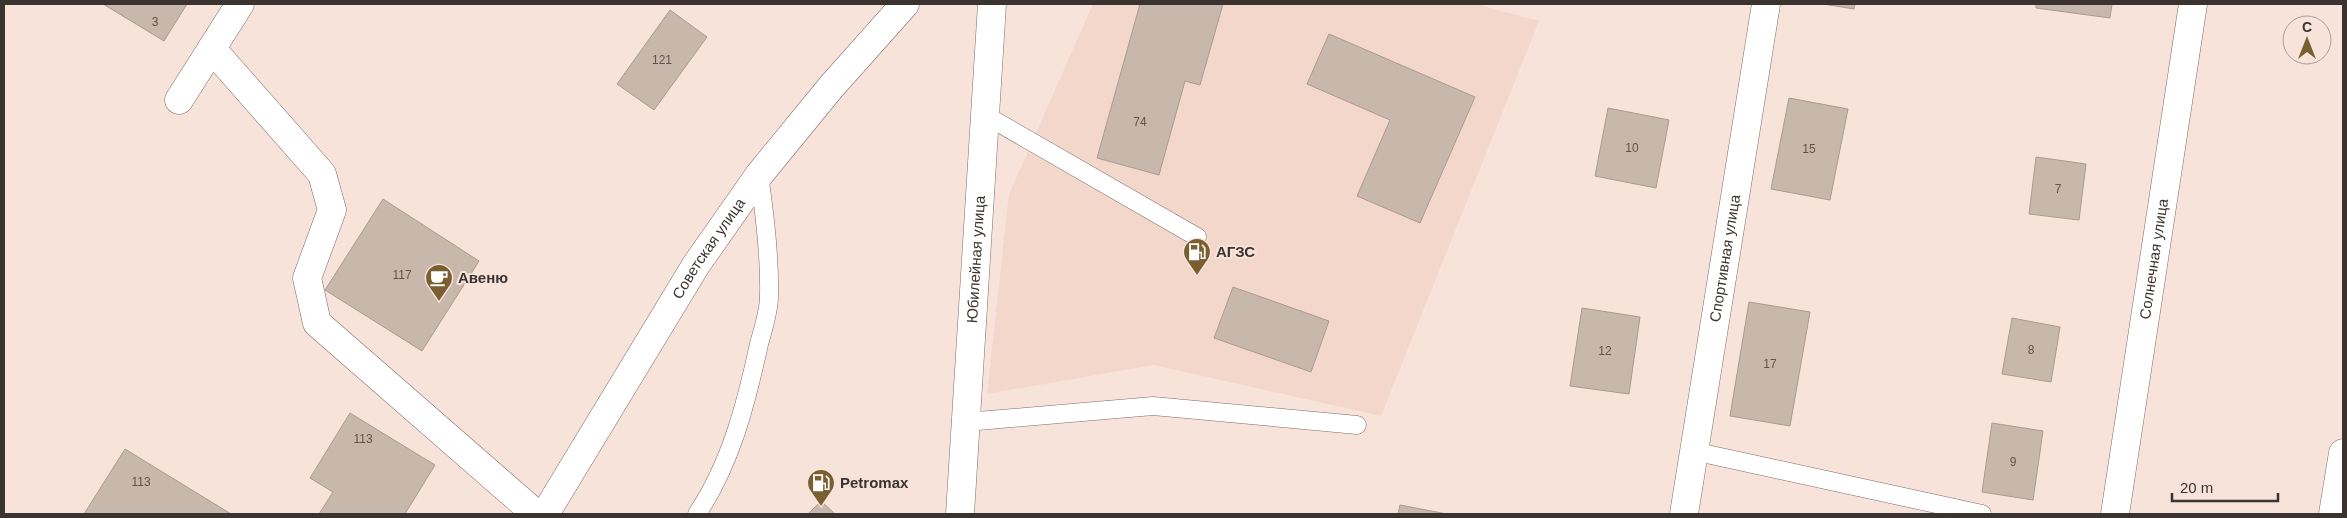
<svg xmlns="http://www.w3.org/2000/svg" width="2347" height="518" viewBox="0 0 2347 518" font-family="Helvetica,sans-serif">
  <rect width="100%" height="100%" fill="#f8e3db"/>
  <path fill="#f3d7cb" d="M1093,4H1476L1539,21L1381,416L1154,365L987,394L1009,194Z"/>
  <path fill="#c8b8ab" stroke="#ab9b8f" d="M103,4H187L164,41Z
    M1140,4H1223L1200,85L1185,81L1159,175L1097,158Z
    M1823,4H1855L1854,9Z
    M2036,4H2112L2110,18L2036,8Z
    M670,10L707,37L654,110L617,84Z
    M1329,34L1475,97L1420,223L1357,196L1390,120L1307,84Z
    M1789,98L1848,109L1830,200L1771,189Z
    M1608,108L1669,120L1656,188L1595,176Z
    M2036,157L2086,164L2079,220L2029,214Z
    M383,199L479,261L422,351L325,290Z
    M1233,287L1329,321L1311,372L1214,338Z
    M1749,302L1810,312L1790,426L1730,416Z
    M1582,308L1640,317L1629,394L1570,386Z
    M2012,318L2060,327L2051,382L2002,374Z
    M350,413L435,465L405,514H319L333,492L310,478Z
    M1992,423L2043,431L2033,500L1982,492Z
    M125,449L231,514H84Z
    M821,501L835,514H808Z
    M1400,505L1447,514H1398Z"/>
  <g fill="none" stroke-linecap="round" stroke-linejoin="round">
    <defs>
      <path id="lane" d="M985,115L1197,237
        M966,422L1153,406L1357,425
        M1693,451L1982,514
        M697,514C731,463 746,404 759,344C763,329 769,312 769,296C770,255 765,215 759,175"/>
      <g id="street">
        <path d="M212,49L322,174L332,210L307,278L317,323L536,514"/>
        <path d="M179,100L240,4"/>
        <path id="s1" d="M960,514L992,4"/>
        <path id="s2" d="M1684,514L1766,4"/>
        <path id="s3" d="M2115,514L2193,4"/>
      </g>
      <g id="primary">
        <path id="s4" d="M545,514L696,265L759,175L831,87L905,4"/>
      </g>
      <path id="highway" d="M2333,514L2343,453"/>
    </defs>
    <use href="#lane" stroke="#7e6c65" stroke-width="19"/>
    <use href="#street" stroke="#7e6c65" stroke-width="29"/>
    <use href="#primary" stroke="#7e6c65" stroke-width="29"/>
    <use href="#highway" stroke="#7e6c65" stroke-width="29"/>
    <use href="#lane" stroke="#fff" stroke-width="18"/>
    <use href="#street" stroke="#fff" stroke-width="28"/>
    <use href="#primary" stroke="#fff" stroke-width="28"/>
    <use href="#highway" stroke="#fff" stroke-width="28"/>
  </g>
  <defs>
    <symbol id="fuel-pin" viewBox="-11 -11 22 30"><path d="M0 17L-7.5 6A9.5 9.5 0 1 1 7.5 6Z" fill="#795e30" stroke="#f8e3db"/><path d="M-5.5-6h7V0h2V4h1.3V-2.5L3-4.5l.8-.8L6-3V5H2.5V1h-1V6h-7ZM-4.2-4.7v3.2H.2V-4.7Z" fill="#fff"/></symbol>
    <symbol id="cafe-pin" viewBox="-11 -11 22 30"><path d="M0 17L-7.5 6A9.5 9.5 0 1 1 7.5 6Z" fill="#795e30" stroke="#f8e3db"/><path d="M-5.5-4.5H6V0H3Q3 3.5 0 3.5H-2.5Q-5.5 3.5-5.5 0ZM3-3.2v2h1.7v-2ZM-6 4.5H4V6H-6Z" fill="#fff"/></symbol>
  </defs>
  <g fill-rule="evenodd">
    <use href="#fuel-pin" x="1181" y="236" width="32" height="43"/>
    <use href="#cafe-pin" x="423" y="262" width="32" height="43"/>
    <use href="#fuel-pin" x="805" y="467" width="32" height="43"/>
  </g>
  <g text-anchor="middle" stroke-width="4" stroke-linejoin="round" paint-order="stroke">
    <g font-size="12" fill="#5e544f">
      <text x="155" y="26">3</text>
      <text x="662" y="64">121</text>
      <text x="1140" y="126">74</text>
      <text x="1632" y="152">10</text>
      <text x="1809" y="153">15</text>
      <text x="2058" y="193">7</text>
      <text x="402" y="279">117</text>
      <text x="2031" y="354">8</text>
      <text x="1605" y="355">12</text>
      <text x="1770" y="368">17</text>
      <text x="363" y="443">113</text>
      <text x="2013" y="466">9</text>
      <text x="141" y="486">113</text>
    </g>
    <g font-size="15" fill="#3b3330" stroke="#f8e3db">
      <text dy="5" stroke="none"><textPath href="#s4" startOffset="312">Советская улица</textPath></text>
      <text dy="5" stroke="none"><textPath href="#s1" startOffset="255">Юбилейная улица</textPath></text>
      <text dy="5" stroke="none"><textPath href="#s2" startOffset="259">Спортивная улица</textPath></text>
      <text dy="5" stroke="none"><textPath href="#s3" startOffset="258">Солнечная улица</textPath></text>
    </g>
    <g font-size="15" font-weight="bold" fill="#3b3330" stroke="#f8e3db" text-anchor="start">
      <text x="1216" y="257">АГЗС</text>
      <text x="458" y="283">Авеню</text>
      <text x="840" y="488">Petromax</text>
    </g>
  </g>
  <rect width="2347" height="518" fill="none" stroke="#3b3330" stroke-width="10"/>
  <g transform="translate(2307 40)"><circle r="24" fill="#f8e3db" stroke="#ac9d97"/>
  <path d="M0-4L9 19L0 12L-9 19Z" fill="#795e30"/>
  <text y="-8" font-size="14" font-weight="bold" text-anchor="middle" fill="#3b3330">С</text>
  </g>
  <path d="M2172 493v8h106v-8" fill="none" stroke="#3b3330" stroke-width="2.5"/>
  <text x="2180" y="493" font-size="15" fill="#3b3330" stroke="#f8e3db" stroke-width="4" paint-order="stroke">20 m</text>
</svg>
